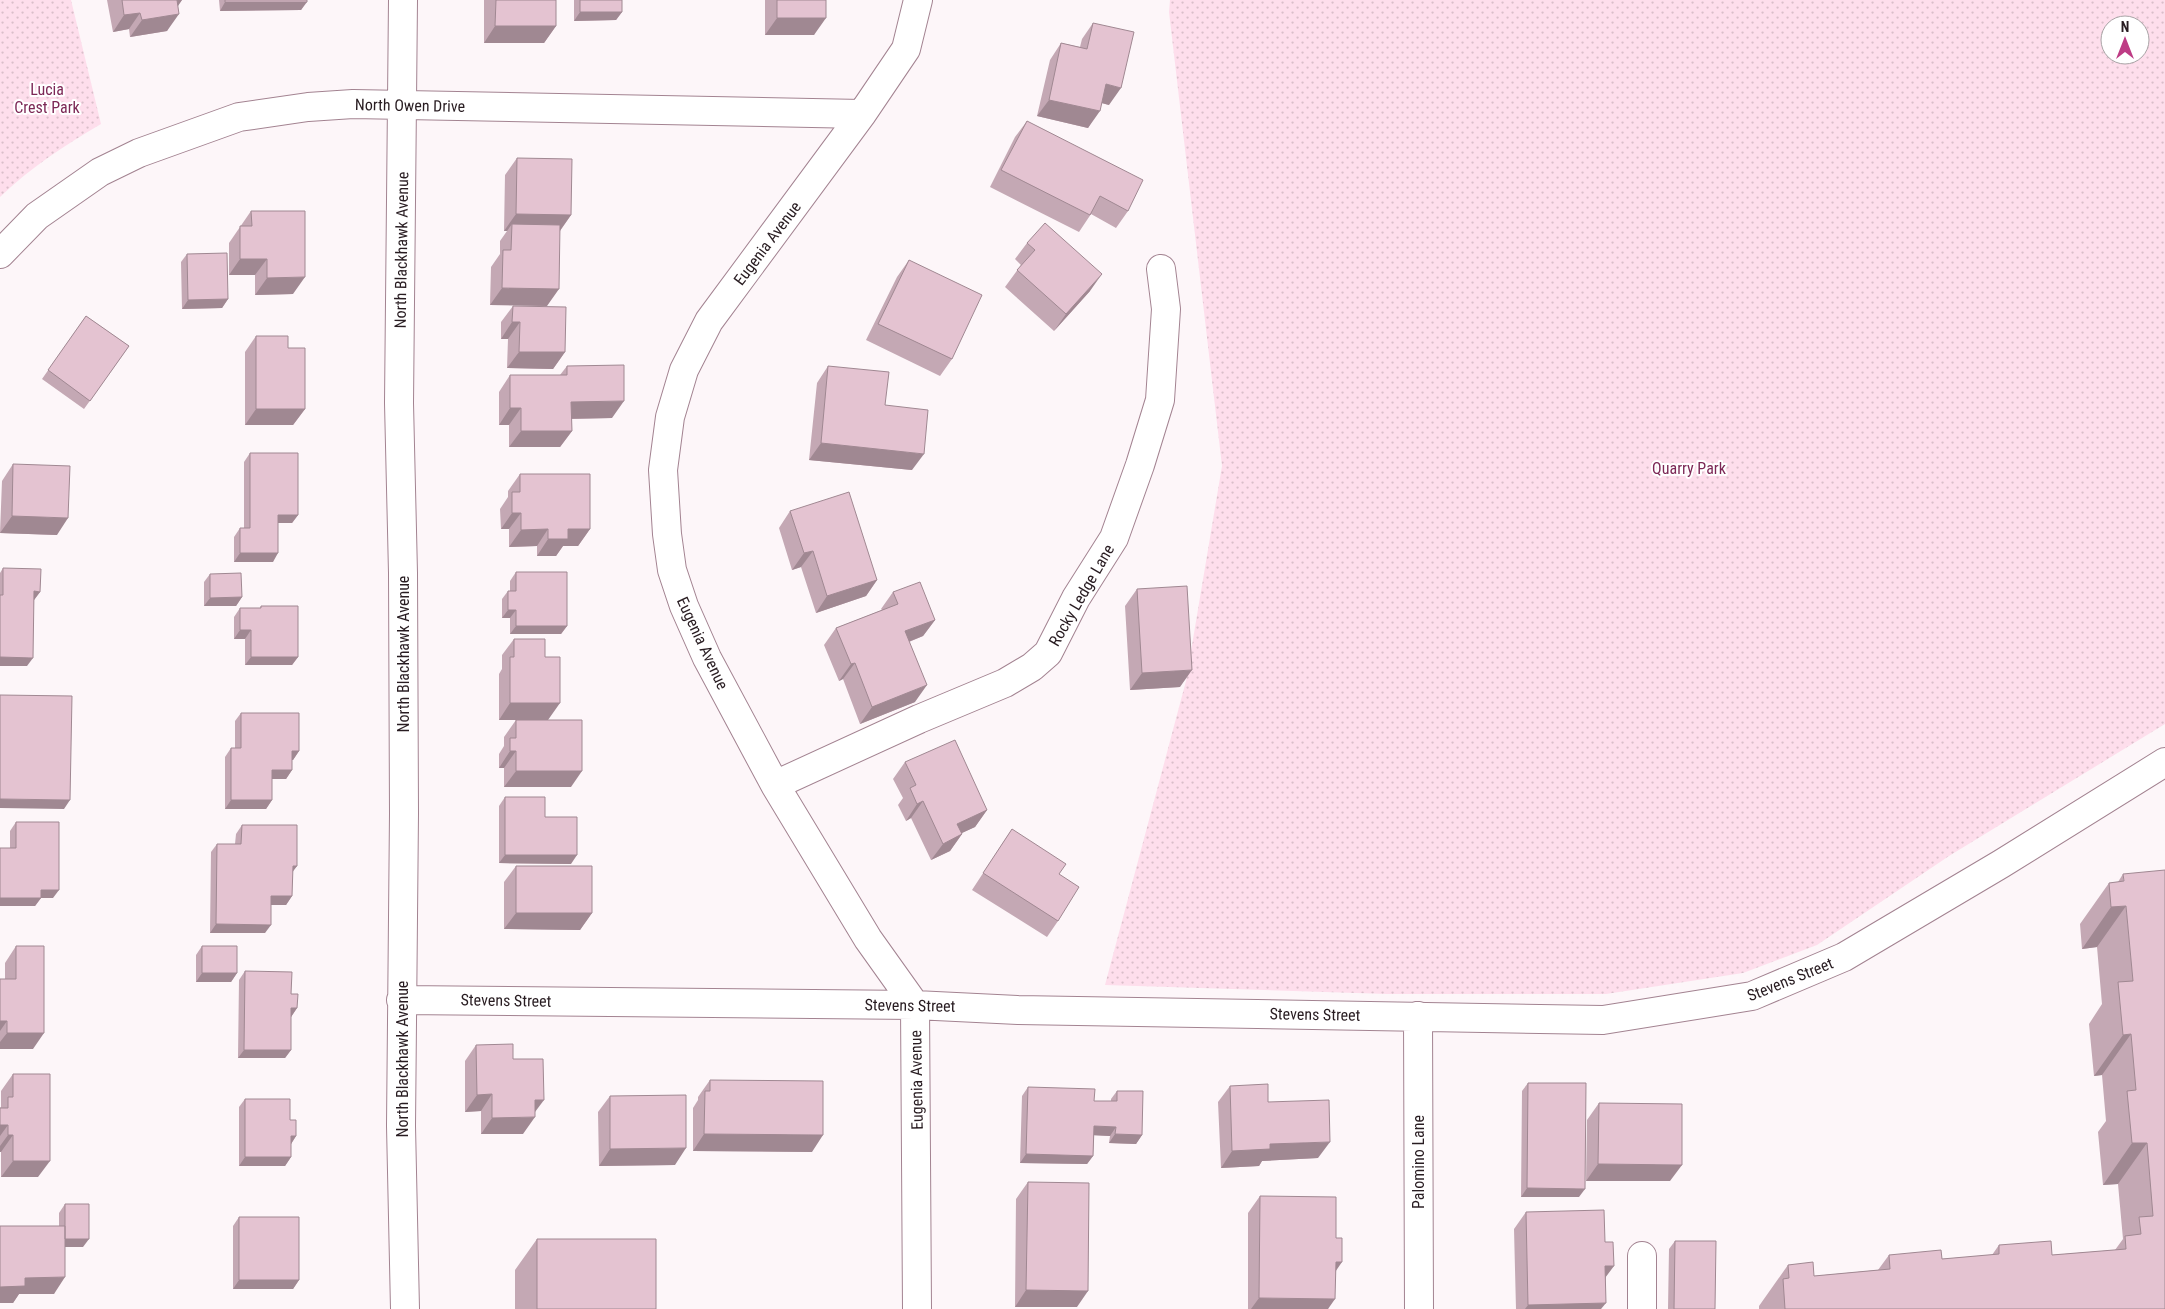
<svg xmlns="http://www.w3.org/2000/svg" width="2165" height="1309" viewBox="0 0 2165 1309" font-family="'Roboto Condensed',sans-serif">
  <defs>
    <pattern id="park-dots" width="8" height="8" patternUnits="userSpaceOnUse" patternTransform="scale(1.25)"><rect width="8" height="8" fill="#fedeec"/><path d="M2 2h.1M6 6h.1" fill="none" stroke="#dabeca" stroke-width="1.8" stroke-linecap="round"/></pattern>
  </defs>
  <rect width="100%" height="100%" fill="#fdf6f9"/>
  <path fill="url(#park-dots)" fill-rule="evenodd" d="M0,0H71L101,124C65,145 30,168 0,197Z
    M1170,0H2165V724L1949,856L1817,945L1743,973L1606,994H1387L1105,985L1186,681L1222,466L1169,12ZM2110,25H2140V55H2110Z"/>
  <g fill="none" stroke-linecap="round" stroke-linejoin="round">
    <defs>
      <path id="minor" d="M403,0L399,403L403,573L404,813L401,1126L405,1309
        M0,254L37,216L100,172L139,153L239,117L308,107L353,104L862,114
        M775,785L919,719L1005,683L1032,667L1048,653L1076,598L1114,538L1140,465L1160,400L1166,309L1161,269
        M401,1000L915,1005L1018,1010L1603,1020L1752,996L1844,957L2001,864L2165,762
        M1418,1016L1419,1309
        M917,1309L915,1005L868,939L775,785L707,658L684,606L672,570L667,534L663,470L670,417L684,370L709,321L862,114L906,49L918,0
        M1642,1309V1256"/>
    </defs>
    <use href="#minor" stroke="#a38391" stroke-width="30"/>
    <use href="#minor" stroke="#fff" stroke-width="28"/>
  </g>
  <path fill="#c4a8b4" d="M107,0H182L177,6L167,31L130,37L129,29L113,32Z
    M219,0H307L301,10L220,11Z
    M484,0H556V26L544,43H484Z
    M574,0H622V12L616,20L574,21Z
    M765,0H826L814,35H765Z
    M1093,23L1109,105L1102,103L1088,128L1037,116L1050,60L1061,43L1080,47L1082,39Z
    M1027,121L1128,211L1116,228L1091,214L1079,232L990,187L1015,137Z
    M517,158L571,215L560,231L547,306L490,305L491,267L500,254V241L507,231H504L505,175Z
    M251,211L293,294L255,295V275H229V243Z
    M1027,243L1090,291L1054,331L1005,287L1021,265L1015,259Z
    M187,254L228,299L222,308L182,309L181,262Z
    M909,260L952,359L940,376L866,340L897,277Z
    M513,306L565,352L553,369L507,368L508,339H501V322Z
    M86,316L129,346L84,409L42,379Z
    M256,336L288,348L305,409L293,425H245V352Z
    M567,366L612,418L571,419L572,431L560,447H509V425H499V392L510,375H560Z
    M828,366L885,405L912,470L809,460L817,383Z
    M250,453L298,515L292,523H278L273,562H234V537L240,528H244V462Z
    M13,464L57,535L0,533L2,481Z
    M520,474L590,529L578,546H563L556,556H537V546L509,547V529H501L500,509L508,497V491Z
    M790,511L877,580L866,596L816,613L801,567L792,570L779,528Z
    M3,568L40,592L34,600L27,666H0V573Z
    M516,572L567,626L561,634H510V618H502V599L508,591H510V581Z
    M210,574L242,597L236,606H204V582Z
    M1137,589L1180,687L1130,690L1125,606Z
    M893,592L935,620L923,636L909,642L915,702L860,724L843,679L839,681L824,645L836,628L882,610L881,609Z
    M261,606L298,657L292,665H245V639H234V617L240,608H260Z
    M514,639L545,657L548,720H499V674L502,669V655Z
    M241,713L299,751L293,760H292V770L286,779H272V800L266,809H225V757L231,748H235V721Z
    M516,720L571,787H504V768H499V754L504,746V737Z
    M905,762L987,810L975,827L961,833L962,834L950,851L931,860L911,818L906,821L898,805L903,798L893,779Z
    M505,797L545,817L571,864L499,863V806Z
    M16,822L53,898H41L35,906H0L10,848V831Z
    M242,825L297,866L292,872V896L286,905H271L265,933H210L211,852L217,844H235L236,834Z
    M1012,829L1059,874L1058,921L1047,937L972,890Z
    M516,866L592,913L580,930L504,929V882Z
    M2123,874L2165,1309H1759V1306L1788,1265L1814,1276L1878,1270L1889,1255L1942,1259L1992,1255L1999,1245L2052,1255L2115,1250L2123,1239L2118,1184L2103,1185L2098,1132L2106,1121L2102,1075L2094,1076L2089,1024L2102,1004L2097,947L2082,949L2080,924L2109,883L2118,882Z
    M16,946L33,1049H0V979H5V963Z
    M202,946L237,973L231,982H196V955Z
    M245,971L291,994L297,1008L291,1017V1050L285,1058H238L239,980Z
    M476,1045L513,1059L523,1134H481V1111L465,1112V1061Z
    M13,1074L38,1177H1V1152H0V1108L1,1107V1091Z
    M710,1080L812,1152L693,1151V1108L698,1100V1097Z
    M1528,1083L1579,1197H1521L1522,1091Z
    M1230,1086L1268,1102L1318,1158L1262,1161L1259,1166L1221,1168L1218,1102Z
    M1028,1087L1094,1101H1111V1099L1117,1091L1142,1135L1136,1144L1109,1143L1110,1136L1094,1135L1093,1156L1087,1164L1020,1163L1022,1096Z
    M610,1096L675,1165L599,1166L598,1112Z
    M245,1099L290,1120L296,1136L291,1144V1157L285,1166H239V1107Z
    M1599,1103L1670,1181H1586L1587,1120Z
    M1028,1182L1077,1307H1015L1016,1199Z
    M1260,1196L1336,1238V1271L1328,1309H1248V1213Z
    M65,1204L83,1247H65L54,1294H19L13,1303H0V1226H59V1213Z
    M1526,1212L1605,1242L1606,1277L1601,1309H1516L1514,1229Z
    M239,1217L299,1280L293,1289H233V1226Z
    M537,1239L656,1309H515V1270Z
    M1675,1241L1715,1309H1668L1669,1249Z"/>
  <path fill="#a08892" d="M170,0H182L178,6L164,9Z
    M225,2H307L301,10L220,11Z
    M580,12H622L616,20L574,21Z
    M140,13L129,29L113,32L124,15Z
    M179,14L167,31L130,37L142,20Z
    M777,18H826L814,35H765Z
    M495,26H556L544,43H484Z
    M1106,84L1121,88L1109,105L1094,101Z
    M1049,100L1100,111L1088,128L1037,116Z
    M516,214L571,215L559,232L512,224L507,231H504Z
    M240,259H267L255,275H229Z
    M1102,274L1090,291L1054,331L1066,314Z
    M305,277L293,294L255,295L267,278Z
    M502,288L559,289L547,306L490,305Z
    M228,299L222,308L182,309L188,300Z
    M512,322H520L508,339H501Z
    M519,352H565L553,369L507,368Z
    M624,401L612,418L559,419L571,402Z
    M510,408H521L509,425H499Z
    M256,409H305L293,425H245Z
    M521,431H572L560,447H509Z
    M821,443L924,454L912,470L809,460Z
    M512,513H521L509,529H501Z
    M278,515H298L292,523H272Z
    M12,516L68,518L57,535L0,533Z
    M548,529L537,546L509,547L521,530Z
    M568,529H590L578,546H563L556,556H537L548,539Z
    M813,551L801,567L792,570L804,553Z
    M240,553H278L273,562H234Z
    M877,580L866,596L816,613L827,596Z
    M34,591L40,592L34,600Z
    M242,597L236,606H204L210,598Z
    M508,610H516L510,618H502Z
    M935,620L923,636L893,648L905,631Z
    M516,626H567L561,634H510Z
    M240,630H251L245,639H234Z
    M0,657L33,658L27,666H0Z
    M251,657H298L292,665H245Z
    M855,663L843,679L839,681L851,664Z
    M1192,670L1180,687L1130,690L1142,673Z
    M927,685L915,702L860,724L872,707Z
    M510,703H560L548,720H499Z
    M292,751H299L293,760H286Z
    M510,751H516L504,768H499Z
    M272,770H292L286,779H266Z
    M516,771H582L571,787H504Z
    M0,799L70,800L64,809L0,808Z
    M231,800H272L266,809H225Z
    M923,801L911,818L906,821L917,804Z
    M987,810L975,827L945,841L957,824Z
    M962,834L950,851L931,860L943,844Z
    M505,855H577L571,864L499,863Z
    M293,866H297L291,874Z
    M41,890H59L53,898H41L35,906H0V898Z
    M271,896H292L286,905H265Z
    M2126,906L2097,947L2082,949L2111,907Z
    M516,913H592L580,930L504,929Z
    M216,924L271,925L265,933H210Z
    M202,973H237L231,982H196Z
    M291,1008H297L291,1017Z
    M0,1021H7L0,1031Z
    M7,1033H44L33,1049H0V1042Z
    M2131,1034L2102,1075L2094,1076L2123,1035Z
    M244,1050H291L285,1058H238Z
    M492,1094L481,1111L465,1112L477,1095Z
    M535,1100H544L532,1116Z
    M535,1117L523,1134H481L492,1118Z
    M0,1125H8L0,1136Z
    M1094,1126L1116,1127L1110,1136L1088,1135Z
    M704,1134L823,1135L812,1152L693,1151Z
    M1115,1134L1142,1135L1136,1144L1109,1143Z
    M8,1135H13L1,1152H0V1146Z
    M291,1136H296L291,1144Z
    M1330,1142L1318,1158L1262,1161L1259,1166L1221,1168L1232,1151L1270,1144Z
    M2132,1143H2147L2118,1184L2103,1185Z
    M686,1148L675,1165L599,1166L610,1149Z
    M1026,1154L1093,1156L1087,1164L1020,1163Z
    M245,1157H291L285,1166H239Z
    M13,1161H50L38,1177H1Z
    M1598,1164L1682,1165L1670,1181H1586Z
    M1527,1188L1585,1189L1579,1197H1521Z
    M65,1239H89L83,1247H59Z
    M1336,1262H1342L1331,1278Z
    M1605,1266H1614L1602,1282Z
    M65,1277L54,1294H19L13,1303H0V1287L25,1278Z
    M239,1280H299L293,1289H233Z
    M1026,1290L1088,1291L1077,1307H1015Z
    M1259,1298L1335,1299L1328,1309H1251Z
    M1606,1303L1601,1309H1525L1528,1305Z"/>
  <path fill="#e4c3d1" stroke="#a08892" d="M122,0H177L179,14L142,20L140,13L124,15Z
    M225,0H307V2H225Z
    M496,0H556V26H495Z
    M580,0H622V12H580Z
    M777,0H826V18H777Z
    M1093,23L1134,32L1121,88L1106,84L1100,111L1049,100L1061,43L1087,49Z
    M1027,121L1143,180L1128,211L1100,196L1090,215L1001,170Z
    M517,158L572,159L571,215L516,214Z
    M251,211H305V277L267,278V259H240V226H252Z
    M1045,223L1102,274L1066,314L1017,270L1035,250L1027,243Z
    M512,224L560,225L559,289L502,288L503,250H511Z
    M227,253L228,299L188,300L187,254Z
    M909,260L982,295L952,359L878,324Z
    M513,306L566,307L565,352H519L520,322H512Z
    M86,316L129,346L90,401L48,370Z
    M256,336H288V348H305V409H256Z
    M624,365V401L571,402L572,431H521V408H510V375H567V366Z
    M828,366L889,372L885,405L928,410L924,454L821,443Z
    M250,453H298V515H278V553H240V528H250Z
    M13,464L70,466L68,518L12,516Z
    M520,474H590V529H568V539H548V529L521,530V513H512V492H520Z
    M849,492L877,580L827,596L813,551L804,553L790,511Z
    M3,568L41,569L40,592L34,591L33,658L0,657V595H3Z
    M516,572H567V626H516V610H508V591H516Z
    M241,573L242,597L210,598V574Z
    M920,582L935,620L905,631L927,685L872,707L855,663L851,664L836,628L898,604L893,592Z
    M1187,586L1192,670L1142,673L1137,589Z
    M261,606H298V657H251V630H240V608H261Z
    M514,639H545V657H560V703H510V657H514Z
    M0,695L72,696L70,800L0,799Z
    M241,713H299V751H292V770H272V800H231V748H241Z
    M516,720H582V771H516V751H510V738H516Z
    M955,740L987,810L957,824L962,834L943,844L923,801L917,804L910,788L916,785L905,762Z
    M505,797H545V817H577V855H505Z
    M16,822H59V890H41V898H0V848H16Z
    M242,825H297V866H293L292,896H271V925L216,924L217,844H241Z
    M1012,829L1066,864L1059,874L1079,887L1058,921L983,873Z
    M516,866H592V913H516Z
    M2165,870V1309H1785L1783,1279L1789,1278L1788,1265L1813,1262L1814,1276L1890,1269L1889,1255L1941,1250L1942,1259L1999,1254V1245L2051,1241L2052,1255L2126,1249L2125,1236L2141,1234L2139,1217L2153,1216L2147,1143H2132L2127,1091L2136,1090L2131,1034L2123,1035L2118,982L2133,981L2126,906L2111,907L2109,883L2124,881L2123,874Z
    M16,946H44V1033H7V1021H0V979H16Z
    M202,946H237V973H202Z
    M245,971L292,972L291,994H298L297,1008H291V1050H244Z
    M513,1044V1059H543L544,1100H535V1117L492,1118V1094L477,1095L476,1045Z
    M13,1074H50V1161H13V1135H8V1125H0V1108H8V1097H13Z
    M710,1080L823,1081V1135L704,1134L705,1091H710Z
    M1528,1083H1586L1585,1189L1527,1188Z
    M1268,1084V1102L1329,1100L1330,1142L1270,1144V1149L1232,1151L1230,1086Z
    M1028,1087L1095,1089L1094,1101H1117V1091H1143L1142,1135L1115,1134L1116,1127L1094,1126L1093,1156L1026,1154Z
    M686,1095V1148L610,1149V1096Z
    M245,1099H290V1120H296V1136H291V1157H245Z
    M1599,1103L1682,1104V1165L1598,1164Z
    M1028,1182L1089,1183L1088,1291L1026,1290Z
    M1260,1196L1336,1197V1238H1342V1262H1336L1335,1299L1259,1298Z
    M65,1204H89V1239H65Z
    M1604,1210L1605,1242H1613L1614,1266H1605L1606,1303L1528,1305L1526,1212Z
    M239,1217H299V1280H239Z
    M0,1226H65V1277L25,1278V1286L0,1287Z
    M537,1239H656V1309H537Z
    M1675,1241H1716L1715,1309H1674Z"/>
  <g text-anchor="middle" stroke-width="4" stroke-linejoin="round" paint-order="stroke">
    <g font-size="16" fill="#7c2856" stroke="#fff">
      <text x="47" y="95">Lucia<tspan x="47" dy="18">Crest Park</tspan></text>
      <text x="1689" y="474">Quarry Park</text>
    </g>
    <g font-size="16" fill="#281c21" stroke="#fff">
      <text transform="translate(410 105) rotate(1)" y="6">North Owen Drive</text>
      <text transform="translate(767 243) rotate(-53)" y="6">Eugenia Avenue</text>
      <text transform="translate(401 250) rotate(-89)" y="6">North Blackhawk Avenue</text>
      <text transform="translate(1081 595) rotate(-60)" y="6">Rocky Ledge Lane</text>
      <text transform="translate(703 643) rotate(65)" y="6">Eugenia Avenue</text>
      <text transform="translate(403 654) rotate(-90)" y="6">North Blackhawk Avenue</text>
      <text transform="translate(1790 979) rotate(-22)" y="6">Stevens Street</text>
      <text transform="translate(506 1000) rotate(1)" y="6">Stevens Street</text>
      <text transform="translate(910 1005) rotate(1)" y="6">Stevens Street</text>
      <text transform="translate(1315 1014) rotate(1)" y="6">Stevens Street</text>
      <text transform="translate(402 1059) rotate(-90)" y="6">North Blackhawk Avenue</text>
      <text transform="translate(916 1080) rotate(-91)" y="6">Eugenia Avenue</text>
      <text transform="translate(1418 1162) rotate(-90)" y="6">Palomino Lane</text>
    </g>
  </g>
  <g transform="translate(2125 40)"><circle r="24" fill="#ffffff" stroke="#a9a4a6"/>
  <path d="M0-4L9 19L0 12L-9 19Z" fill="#be3c85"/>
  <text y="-8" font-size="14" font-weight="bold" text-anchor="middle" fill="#281c21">N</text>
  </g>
</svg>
